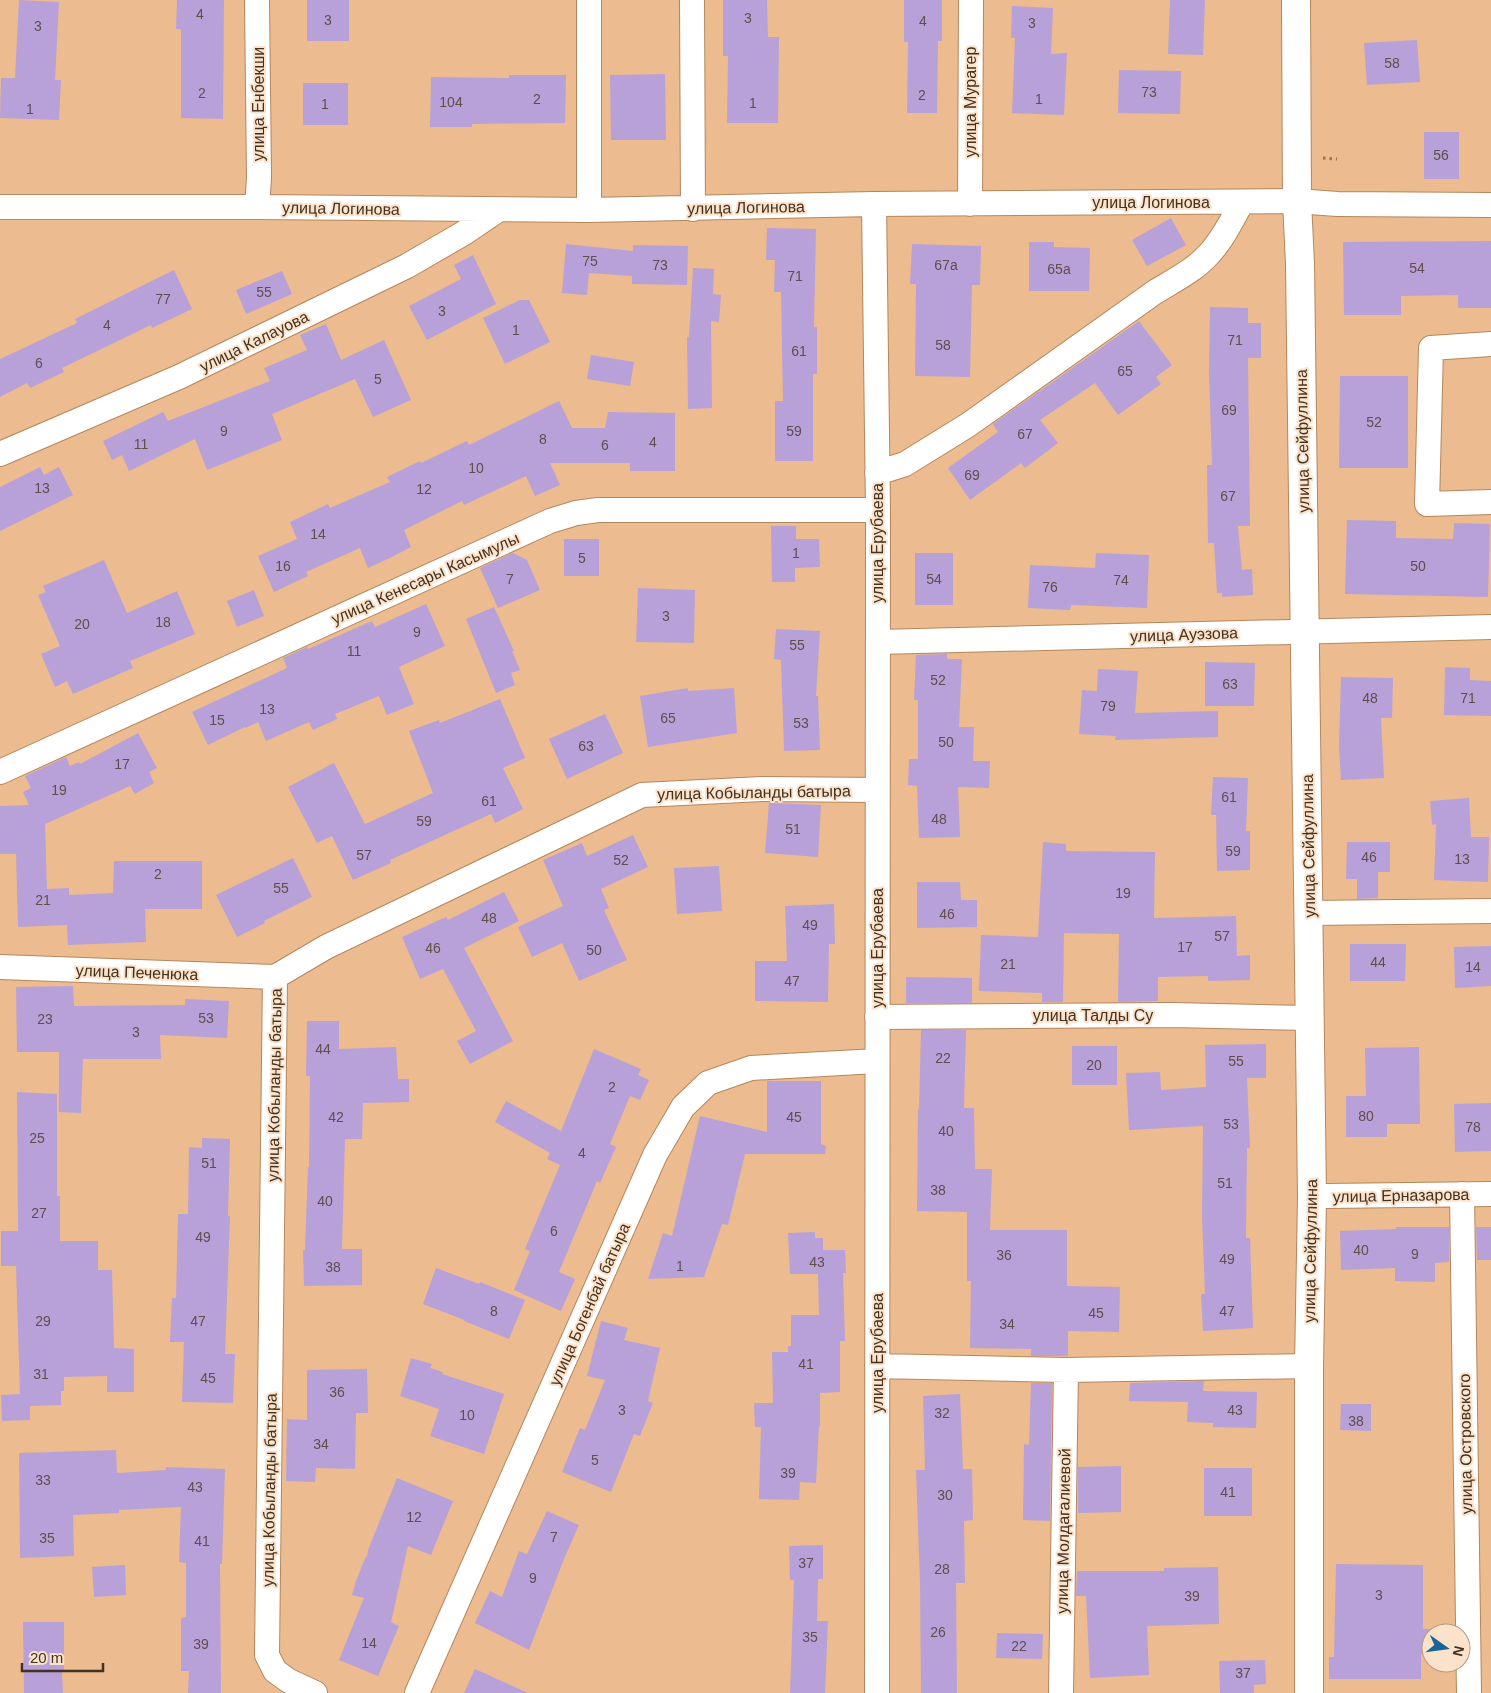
<svg xmlns="http://www.w3.org/2000/svg" width="1491" height="1693" viewBox="0 0 1491 1693" font-family="Arial,sans-serif">
  <rect width="100%" height="100%" fill="#ecbb8f"/>
  <path fill="#b8a1d8" d="M19,0L59,2L55,80H61L59,120L0,118L1,78H15Z
    M177,0H224L223,119L181,118V29H176Z
    M307,0H349V41H307Z
    M723,0H767L768,37H779L778,123H727L728,56H723Z
    M904,0H942V41H938L937,113H907L908,42H904Z
    M1170,0H1205L1203,55L1168,54Z
    M1012,6L1053,8L1051,54L1067,53L1064,115L1012,113L1015,38H1011Z
    M1417,40L1420,82L1367,85L1364,43Z
    M1119,70L1181,71L1180,114L1118,113Z
    M665,74L666,140H611L610,75Z
    M509,75H566L565,123L472,124V127H430L431,77L509,78Z
    M303,83H348V125H303Z
    M1424,132H1459V179H1424Z
    M1171,218L1186,245L1147,266L1132,240Z
    M767,228L816,229L814,327H817V374H813V461H775V401H783L781,292H774L775,260H766Z
    M1491,241V308H1458V295L1401,296V315H1344L1343,242Z
    M1029,242H1054V247L1090,248L1089,291H1029Z
    M566,244L633,251V245L688,246L687,285L632,284V276L589,273L587,295L562,293Z
    M912,244L981,246L980,285H972L970,377L915,376L916,284H910Z
    M473,255L496,304L427,340L409,306L461,279L454,265Z
    M693,268L714,269L713,294L721,295L719,322L711,321L712,408L688,409L687,337H689Z
    M174,270L192,309L152,328L151,325L62,368L64,372L30,388L27,383L0,397V359L77,323L75,319Z
    M282,271L292,294L246,314L236,290Z
    M520,300H529L550,342L505,364L483,318Z
    M1210,307L1248,308V323H1261V358H1248L1250,526H1238L1242,570L1252,569L1253,595L1222,597V593H1217L1214,543H1208L1207,465H1212L1209,371Z
    M1139,321L1172,365L1156,377L1161,384L1118,415L1095,383L1040,420L1058,443L1025,468L1021,463L970,500L948,468L998,432L993,424Z
    M326,324L341,360L384,340L411,400L373,417L355,379L272,414L282,440L207,470L195,439L129,471L122,455L112,460L103,441L163,412L168,421L270,381L264,368L307,350L300,335Z
    M591,355L634,362L630,386L587,379Z
    M1340,376H1408V468H1339Z
    M559,401L572,428H605L608,412L675,413V471H630V463H550L560,485L535,496L526,476L464,505L462,501L404,530L411,547L390,558L368,568L360,548L306,572L308,576L274,592L258,556L297,539L290,522L328,504L330,508L390,482L387,477L420,461L421,463L467,441L469,445Z
    M40,467L44,475L59,467L73,495L0,531V487Z
    M1347,520L1396,521V538L1453,539L1454,523L1490,524L1488,597L1345,594Z
    M771,526H796V539H819L820,567L795,568V582H772Z
    M564,539H599V576H564Z
    M513,553L527,560L540,590L498,608L480,568Z
    M915,553H953V605H915Z
    M1096,553L1149,555L1147,608L1071,605L1070,610L1028,608L1030,565L1095,568Z
    M104,560L127,613L177,591L195,634L130,661L133,668L73,694L67,681L55,687L41,654L60,646L38,595L46,592L43,586Z
    M638,588L695,590L694,643L636,642Z
    M254,590L264,616L237,627L227,601Z
    M426,604L445,646L399,667L414,704L387,715L379,696L335,714L337,719L313,730L309,722L266,741L258,722L245,728V727L208,745L192,712L287,668L283,658L307,647L308,649L372,621L375,627Z
    M494,607L514,651H512L520,670L511,673L515,685L496,693L466,619Z
    M776,629L820,631L816,696H818L820,750L784,751L781,660L774,659Z
    M947,654V659H962L959,727H974L973,761H990L989,788L958,787L960,837L919,838L917,786L908,785L909,759H918V700H914L916,655Z
    M1205,662L1255,663L1254,706H1205Z
    M1445,667L1470,668V680L1491,681V716L1444,715Z
    M1098,669L1138,671L1135,713L1218,711V737L1115,740L1116,736L1079,734L1082,690L1097,691Z
    M1341,677L1393,678L1392,718H1381L1384,778L1341,780L1339,746Z
    M688,688V691L734,688L737,733L648,747L640,696Z
    M500,699L525,758L503,768L523,809L495,823L491,814L390,860L391,863L353,880L332,836L317,843L288,787L334,763L365,824L433,793L409,731L439,720L440,723Z
    M605,714L623,753L567,779L549,739Z
    M138,733L157,768L149,772L154,783L135,794L130,786L45,824L47,889L69,888V895L113,893L114,861H202V909H145L146,942L68,945L67,925L18,927L16,854H0V806L29,805L23,792L31,788L25,776L66,757L70,766L79,762L80,764Z
    M1213,777L1248,778L1246,831H1250V870L1217,871L1216,815H1211Z
    M1469,798L1471,837H1489L1488,882L1434,880L1436,824L1432,825L1430,801Z
    M769,803L821,805L818,857L765,853Z
    M633,835L648,867L601,889L609,908L604,910L627,960L579,981L562,943L532,957L518,927L563,906L543,860L582,843L587,856Z
    M1043,842L1066,844V851L1155,852L1154,918L1236,916L1237,956L1250,955V980L1208,981V976L1158,977V1001L1118,1002L1119,934L1064,933L1063,1002H1042V993L979,991L981,935L1038,937Z
    M1347,842H1390V872H1378V898L1357,899V879H1346Z
    M293,858L312,897L264,921L265,923L237,937L216,895Z
    M719,866L722,911L677,914L674,868Z
    M917,882H960L961,900H977V927L917,928Z
    M504,892L519,921L464,948L513,1041L470,1064L457,1041L476,1031L443,969L420,979L402,937L446,917L448,920Z
    M834,904L835,944H829L828,1002L755,1001V961H787L785,906Z
    M1350,944H1406L1405,981H1350Z
    M1491,946V986L1455,988L1454,947Z
    M906,977L972,978V1003H906Z
    M73,986L74,1006L185,1005V999L229,1001L227,1038L160,1035L161,1059H83L81,1113L59,1112V1052H17L16,987Z
    M307,1021H339V1049L396,1047L398,1079H409V1102L363,1103L362,1139H345L342,1249H362V1285L304,1286L303,1250H305L308,1167H309L310,1076H306Z
    M921,1030H966L964,1108H974L975,1169H992L990,1230H1067V1286L1120,1287L1119,1332L1068,1331V1356H1031V1349L970,1348L971,1281H967V1212L917,1211L918,1109H919Z
    M1266,1044V1078H1247L1250,1148H1247L1246,1238H1250L1253,1328L1203,1331L1201,1294H1205L1202,1218L1203,1126L1129,1130L1126,1073L1160,1072L1161,1090L1206,1087L1205,1045Z
    M1072,1046H1117V1085H1072Z
    M1419,1047L1420,1124H1387V1137H1346V1096H1366L1365,1048Z
    M594,1049L641,1069L638,1075L649,1080L640,1100L630,1096L610,1144L616,1147L600,1183L597,1181L559,1272L575,1279L561,1311L514,1290L530,1251L525,1249L560,1165L547,1159L550,1153L495,1122L506,1101L561,1131Z
    M767,1081H821V1144L826,1146L825,1154H745L728,1225L722,1224L704,1277L648,1279L663,1233L672,1236L700,1116L767,1132Z
    M17,1092L57,1094V1196H60V1241H98V1270H112L114,1348L134,1349V1392H107V1376L64,1377V1391H61V1405L30,1406V1420L2,1421L1,1395L20,1394L16,1266H1V1231H18Z
    M1491,1103V1151L1455,1152L1454,1104Z
    M202,1138L230,1139L228,1216H230L225,1354H235L233,1403L182,1402L184,1342H170L172,1298H176L178,1214H188L189,1147L202,1148Z
    M1396,1227H1449V1262L1435,1263V1282L1395,1281V1268L1341,1270L1340,1231L1396,1229Z
    M1476,1227H1491V1260H1477Z
    M815,1232V1238H823V1250H845L846,1273H843L845,1341H840V1392L820,1393V1426H819L816,1483L800,1482L799,1500L759,1499L761,1427H755L754,1403H773L772,1352H788V1346H791V1315H819L818,1274H790L788,1233Z
    M436,1268L479,1284L480,1282L525,1300L509,1339L464,1321V1320L423,1304Z
    M601,1321L628,1328L624,1340L660,1348L648,1401L653,1403L640,1436L634,1434L611,1492L562,1472L580,1428L585,1430L605,1380L587,1376Z
    M411,1358L432,1364L430,1368L443,1372L442,1374L504,1394L484,1454L430,1436L439,1409L400,1396Z
    M367,1369L368,1413H356L355,1469L316,1468L315,1482L286,1481L287,1419L307,1420V1370Z
    M1204,1381L1203,1391L1257,1392L1256,1428L1213,1427V1423L1187,1422L1188,1402L1129,1401L1130,1383Z
    M1031,1383H1052L1050,1521L1023,1520L1024,1444L1029,1445Z
    M960,1394L963,1469H972L973,1520L964,1521L965,1583H956L957,1693H921L920,1583L916,1470H925L923,1396Z
    M1341,1404H1371V1431L1340,1430Z
    M116,1450L117,1473L166,1470V1467L225,1469L222,1564H220L221,1693H188L189,1671H181V1618L186,1617V1563L179,1562L181,1507L119,1510V1513L73,1515L74,1556L20,1558L19,1453Z
    M1121,1466V1512L1078,1513V1467Z
    M1204,1468H1252V1516H1204Z
    M397,1478L453,1501L431,1555L408,1546L391,1622L399,1626L378,1676L339,1660L364,1598L352,1595L356,1581L366,1556L367,1557L368,1550Z
    M547,1511L579,1525L564,1559L529,1650L475,1623L490,1591L502,1597L519,1551L527,1554Z
    M823,1545V1579H818L817,1621H828L825,1693H790L794,1580H790L789,1546Z
    M1336,1564L1423,1565V1629H1431V1654H1421V1679H1329V1657H1334Z
    M125,1565L126,1595L94,1597L92,1567Z
    M1218,1567L1219,1624L1147,1626L1149,1675L1090,1678L1086,1596H1076L1077,1571H1164V1568Z
    M23,1622H64V1672H62L63,1693H24Z
    M997,1633L1043,1634L1042,1659L996,1658Z
    M1265,1660L1266,1684L1254,1685V1693H1220L1219,1661Z
    M475,1669L528,1693H464Z"/>
  <g fill="none" stroke-linecap="round" stroke-linejoin="round">
    <defs>
      <path id="minor" d="M589,0V210
        M692,0L693,209
        M874,204L878,510L877,1693
        M970,204L971,0
        M0,207H257L589,210L874,204L1297,201L1337,204L1491,205
        M257,207L259,178L257,0
        M1491,344L1431,348L1427,504L1491,502
        M0,454L179,377L407,266L464,233L498,210
        M877,473L905,464L968,425L1155,292C1173,281 1195,270 1209,254C1223,239 1232,220 1242,202
        M878,642L1491,627
        M0,772L550,521L576,513L598,510H878
        M1308,913L1491,911
        M0,967L275,977
        M275,977L267,1655L275,1671L289,1681L315,1693
        M275,977L326,947L642,795L762,789L877,790
        M877,1017L1173,1015L1309,1018
        M1462,1194L1469,1693
        M1312,1197L1326,1196L1491,1194
        M877,1366L1066,1370L1309,1366
        M417,1693L655,1155L683,1107L708,1083L751,1068L877,1061
        M1061,1693L1066,1370"/>
      <path id="secondary" d="M1296,0L1297,201L1300,264L1312,1197L1309,1366V1693"/>
    </defs>
    <use href="#minor" stroke="#b5875c" stroke-width="26"/>
    <use href="#secondary" stroke="#b5875c" stroke-width="30"/>
    <path stroke="#957455" stroke-width="3" stroke-dasharray="2.5 4" stroke-linecap="butt" d="M1323,158L1337,159"/>
    <use href="#minor" stroke="#fff" stroke-width="24"/>
    <use href="#secondary" stroke="#fff" stroke-width="28"/>
  </g>
  <g text-anchor="middle" stroke-width="4" stroke-linejoin="round" paint-order="stroke">
    <g font-size="14" fill="#614d4d">
      <text x="200" y="19">4</text>
      <text x="748" y="23">3</text>
      <text x="328" y="25">3</text>
      <text x="923" y="26">4</text>
      <text x="1032" y="28">3</text>
      <text x="38" y="31">3</text>
      <text x="1392" y="68">58</text>
      <text x="1149" y="97">73</text>
      <text x="202" y="98">2</text>
      <text x="922" y="100">2</text>
      <text x="537" y="104">2</text>
      <text x="1039" y="104">1</text>
      <text x="451" y="107">104</text>
      <text x="753" y="108">1</text>
      <text x="325" y="109">1</text>
      <text x="30" y="114">1</text>
      <text x="1441" y="160">56</text>
      <text x="590" y="266">75</text>
      <text x="660" y="270">73</text>
      <text x="946" y="270">67а</text>
      <text x="1417" y="273">54</text>
      <text x="1059" y="274">65а</text>
      <text x="795" y="281">71</text>
      <text x="264" y="297">55</text>
      <text x="163" y="304">77</text>
      <text x="442" y="316">3</text>
      <text x="107" y="330">4</text>
      <text x="516" y="335">1</text>
      <text x="1235" y="345">71</text>
      <text x="943" y="350">58</text>
      <text x="799" y="356">61</text>
      <text x="39" y="368">6</text>
      <text x="1125" y="376">65</text>
      <text x="378" y="384">5</text>
      <text x="1229" y="415">69</text>
      <text x="1374" y="427">52</text>
      <text x="224" y="436">9</text>
      <text x="794" y="436">59</text>
      <text x="1025" y="439">67</text>
      <text x="543" y="444">8</text>
      <text x="653" y="447">4</text>
      <text x="141" y="449">11</text>
      <text x="605" y="450">6</text>
      <text x="476" y="473">10</text>
      <text x="972" y="480">69</text>
      <text x="42" y="493">13</text>
      <text x="424" y="494">12</text>
      <text x="1228" y="501">67</text>
      <text x="318" y="539">14</text>
      <text x="796" y="558">1</text>
      <text x="582" y="563">5</text>
      <text x="283" y="571">16</text>
      <text x="1418" y="571">50</text>
      <text x="510" y="584">7</text>
      <text x="934" y="584">54</text>
      <text x="1121" y="585">74</text>
      <text x="1050" y="592">76</text>
      <text x="666" y="621">3</text>
      <text x="163" y="627">18</text>
      <text x="82" y="629">20</text>
      <text x="417" y="637">9</text>
      <text x="797" y="650">55</text>
      <text x="354" y="656">11</text>
      <text x="938" y="685">52</text>
      <text x="1230" y="689">63</text>
      <text x="1370" y="703">48</text>
      <text x="1468" y="703">71</text>
      <text x="1108" y="711">79</text>
      <text x="267" y="714">13</text>
      <text x="668" y="723">65</text>
      <text x="217" y="725">15</text>
      <text x="801" y="728">53</text>
      <text x="946" y="747">50</text>
      <text x="586" y="751">63</text>
      <text x="122" y="769">17</text>
      <text x="59" y="795">19</text>
      <text x="1229" y="802">61</text>
      <text x="489" y="806">61</text>
      <text x="939" y="824">48</text>
      <text x="424" y="826">59</text>
      <text x="793" y="834">51</text>
      <text x="1233" y="856">59</text>
      <text x="364" y="860">57</text>
      <text x="1369" y="862">46</text>
      <text x="1462" y="864">13</text>
      <text x="621" y="865">52</text>
      <text x="158" y="879">2</text>
      <text x="281" y="893">55</text>
      <text x="1123" y="898">19</text>
      <text x="43" y="905">21</text>
      <text x="947" y="919">46</text>
      <text x="489" y="923">48</text>
      <text x="810" y="930">49</text>
      <text x="1222" y="941">57</text>
      <text x="1185" y="952">17</text>
      <text x="433" y="953">46</text>
      <text x="594" y="955">50</text>
      <text x="1378" y="967">44</text>
      <text x="1008" y="969">21</text>
      <text x="1473" y="972">14</text>
      <text x="792" y="986">47</text>
      <text x="206" y="1023">53</text>
      <text x="45" y="1024">23</text>
      <text x="136" y="1037">3</text>
      <text x="323" y="1054">44</text>
      <text x="943" y="1063">22</text>
      <text x="1236" y="1066">55</text>
      <text x="1094" y="1070">20</text>
      <text x="612" y="1092">2</text>
      <text x="1366" y="1121">80</text>
      <text x="336" y="1122">42</text>
      <text x="794" y="1122">45</text>
      <text x="1231" y="1129">53</text>
      <text x="1473" y="1132">78</text>
      <text x="946" y="1136">40</text>
      <text x="37" y="1143">25</text>
      <text x="582" y="1158">4</text>
      <text x="209" y="1168">51</text>
      <text x="1225" y="1188">51</text>
      <text x="938" y="1195">38</text>
      <text x="325" y="1206">40</text>
      <text x="39" y="1218">27</text>
      <text x="554" y="1236">6</text>
      <text x="203" y="1242">49</text>
      <text x="1361" y="1255">40</text>
      <text x="1415" y="1259">9</text>
      <text x="1004" y="1260">36</text>
      <text x="1227" y="1264">49</text>
      <text x="817" y="1267">43</text>
      <text x="680" y="1271">1</text>
      <text x="333" y="1272">38</text>
      <text x="494" y="1316">8</text>
      <text x="1227" y="1316">47</text>
      <text x="1096" y="1318">45</text>
      <text x="43" y="1326">29</text>
      <text x="198" y="1326">47</text>
      <text x="1007" y="1329">34</text>
      <text x="806" y="1369">41</text>
      <text x="41" y="1379">31</text>
      <text x="208" y="1383">45</text>
      <text x="337" y="1397">36</text>
      <text x="622" y="1415">3</text>
      <text x="1235" y="1415">43</text>
      <text x="942" y="1418">32</text>
      <text x="467" y="1420">10</text>
      <text x="1356" y="1426">38</text>
      <text x="321" y="1449">34</text>
      <text x="595" y="1465">5</text>
      <text x="788" y="1478">39</text>
      <text x="43" y="1485">33</text>
      <text x="195" y="1492">43</text>
      <text x="1228" y="1497">41</text>
      <text x="945" y="1500">30</text>
      <text x="414" y="1522">12</text>
      <text x="554" y="1542">7</text>
      <text x="47" y="1543">35</text>
      <text x="202" y="1546">41</text>
      <text x="806" y="1568">37</text>
      <text x="942" y="1574">28</text>
      <text x="533" y="1583">9</text>
      <text x="1379" y="1600">3</text>
      <text x="1192" y="1601">39</text>
      <text x="938" y="1637">26</text>
      <text x="810" y="1642">35</text>
      <text x="369" y="1648">14</text>
      <text x="201" y="1649">39</text>
      <text x="1019" y="1651">22</text>
      <text x="1243" y="1678">37</text>
    </g>
    <g font-size="16" fill="#44311f" stroke="#fbe2cb">
      <text transform="translate(970 102) rotate(-90)" y="6">улица Мурагер</text>
      <text transform="translate(258 104) rotate(-90)" y="6">улица Енбекши</text>
      <text x="1151" y="208">улица Логинова</text>
      <text transform="translate(746 207) rotate(-1)" y="6">улица Логинова</text>
      <text transform="translate(341 208) rotate(1)" y="6">улица Логинова</text>
      <text transform="translate(254 341) rotate(-26)" y="6">улица Калауова</text>
      <text transform="translate(1302 441) rotate(-91)" y="6">улица Сейфуллина</text>
      <text transform="translate(877 543) rotate(-90)" y="6">улица Ерубаева</text>
      <text transform="translate(425 578) rotate(-24)" y="6">улица Кенесары Касымулы</text>
      <text transform="translate(1184 634) rotate(-2)" y="6">улица Ауэзова</text>
      <text transform="translate(754 792) rotate(-1)" y="6">улица Кобыланды батыра</text>
      <text transform="translate(1308 846) rotate(-91)" y="6">улица Сейфуллина</text>
      <text transform="translate(877 948) rotate(-90)" y="6">улица Ерубаева</text>
      <text transform="translate(137 972) rotate(2)" y="6">улица Печенюка</text>
      <text x="1093" y="1021">улица Талды Су</text>
      <text transform="translate(274 1085) rotate(-89)" y="6">улица Кобыланды батыра</text>
      <text transform="translate(1401 1195) rotate(-1)" y="6">улица Ерназарова</text>
      <text transform="translate(1310 1251) rotate(-89)" y="6">улица Сейфуллина</text>
      <text transform="translate(589 1304) rotate(-66)" y="6">улица Богенбай батыра</text>
      <text transform="translate(877 1353) rotate(-90)" y="6">улица Ерубаева</text>
      <text transform="translate(1465 1444) rotate(-91)" y="6">улица Островского</text>
      <text transform="translate(269 1490) rotate(-89)" y="6">улица Кобыланды батыра</text>
      <text transform="translate(1063 1531) rotate(-89)" y="6">улица Молдагалиевой</text>
    </g>
  </g>
  <g transform="translate(1446 1648) rotate(104)"><circle r="24" fill="#fbe2cb" stroke="#b29b86"/>
  <path d="M0-4L9 19L0 12L-9 19Z" fill="#196598"/>
  <text y="-8" font-size="14" font-weight="bold" text-anchor="middle" fill="#44311f">N</text>
  </g>
  <path d="M22 1663v8h81v-8" fill="none" stroke="#44311f" stroke-width="2.5"/>
  <text x="30" y="1663" font-size="15" fill="#44311f" stroke="#fbe2cb" stroke-width="4" paint-order="stroke">20 m</text>
</svg>
